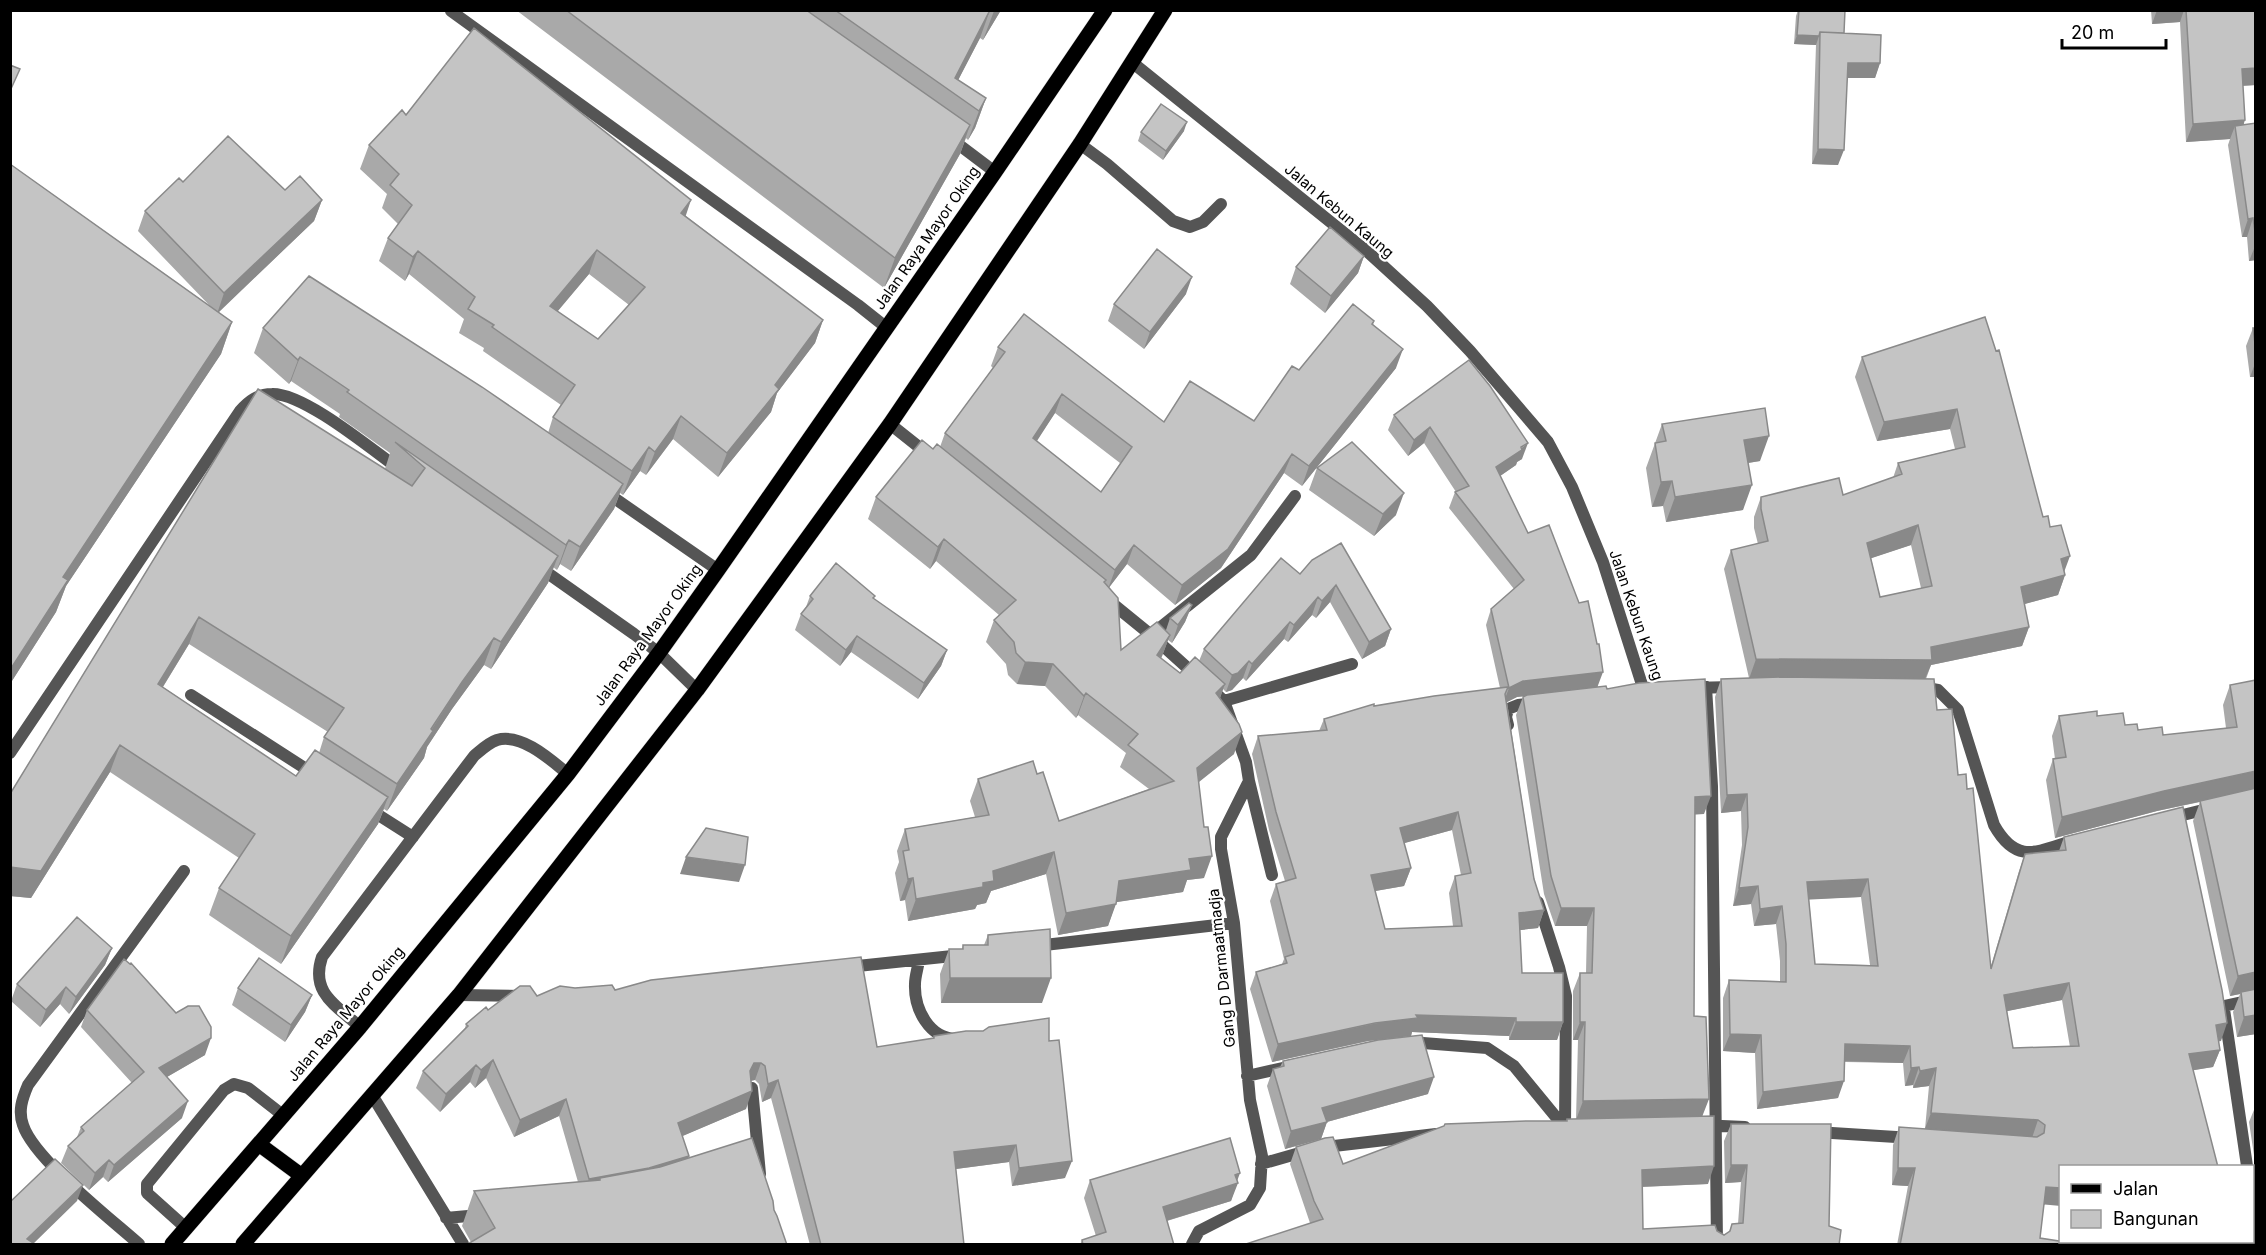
<svg xmlns="http://www.w3.org/2000/svg" width="2266" height="1255" viewBox="0 0 2266 1255" font-family="Inter,sans-serif">
  <rect width="100%" height="100%" fill="#fff"/>
  <g fill="none" stroke-linecap="round" stroke-linejoin="round">
    <defs>
      <path id="primary" d="M260,1145L302,1176
        M172,1244L360,1027L568,774L659,653L718,570L995,172L1105,10
        M243,1244L459,995L697,690L890,424L1080,144L1165,10"/>
    </defs>
    <use href="#primary" stroke="#dbdbdb" stroke-width="16"/>
    <path stroke="#555" stroke-width="12" d="M451,11L858,305L887,328
      M950,138L995,172
      M1080,144L1107,164L1173,221L1190,227L1203,222L1221,204
      M604,491L718,570
      M539,567L634,634L659,653L697,690
      M191,695L317,776
      M10,753L240,411C249,401 258,394 272,394C304,393 371,449 399,469
      M369,809L413,837
      M360,1027C336,1005 310,993 322,957L474,756C481,750 488,743 497,740C522,733 551,760 568,774
      M186,1228L147,1193V1184L224,1090L234,1084L248,1088L284,1116
      M139,1244C111,1219 34,1159 23,1125C18,1111 22,1099 28,1085L184,871"/>
    <path stroke="#555" stroke-width="12" d="M1133,63L1369,253L1427,306L1470,351L1548,442L1572,487L1603,562L1644,691L1652,690
      M890,424L929,455
      M1108,600L1151,635L1224,701L1246,762L1249,781L1221,837V849L1234,923L1250,1100L1262,1156L1260,1188L1250,1205L1199,1231L1192,1244
      M1151,635L1251,555L1295,496
      M1706,687L1712,786L1717,1244
      M1921,687L1938,690L1958,710L1994,825C2017,866 2038,851 2075,840
      M1690,688L1733,687
      M1224,701L1352,664
      M1508,725L1506,717L1508,709L1518,705L1536,703
      M1249,781L1272,875
      M2183,815L2211,808
      M1538,902L1559,967L1566,996L1565,1128L1558,1129
      M1036,946L1234,923
      M919,960C918,968 915,976 915,984C914,1009 929,1038 956,1039
      M848,967L962,955
      M459,995L523,996
      M2224,1006L2256,999
      M2224,1009L2247,1166
      M1410,1044L1423,1043L1487,1048L1514,1066L1565,1128H1568
      M1247,1076L1287,1067
      M752,1088L760,1174
      M372,1095L463,1244
      M1699,1125L1745,1127
      M1816,1132L1912,1138
      M1261,1164L1317,1148L1436,1134
      M2252,1190L2256,1201
      M446,1218L479,1215"/>
    <use href="#primary" stroke="#000" stroke-width="15"/>
  </g>
  <path fill="#a9a9a9" fill-rule="evenodd" d="M516,10H1001L983,40L980,38L958,80L986,98L975,128L968,140L966,138L960,154L884,288Z
    M1798,10H1845L1844,33L1880,63L1875,78H1847L1838,165L1812,164L1816,45L1794,44L1796,16Z
    M2151,10H2256V85L2243,86L2244,125L2256,123V260L2249,261L2247,237H2242L2228,145L2230,139L2186,142L2180,22L2152,24Z
    M406,115L686,216L823,320L815,343L777,393L771,412L718,477L673,439L646,475L640,471L623,495L620,493L614,509L571,571L560,564L557,570L553,567L548,583L491,669L484,665L452,709L427,747L424,758L387,811L384,809L378,824L281,964L209,915L219,888L239,858L110,772L31,898L10,896V794L258,389L385,469L390,453L339,417L340,414L291,381L289,384L254,353L263,328L548,433L553,417L561,405L483,351L484,348L459,333L464,319L409,274L405,281L379,261L388,238L398,224L382,208L387,194L360,169L369,145ZM589,274L629,305L598,339L557,311ZM189,644L328,732L324,737L319,753L296,776L163,687Z
    M1184,131L1163,160L1138,141L1141,132Z
    M10,164L210,306L138,231L145,211L183,182L285,190L322,200L314,221L218,312L232,322L221,354L66,586L56,612L10,684Z
    M1364,256L1358,273L1325,313L1290,284L1296,267Z
    M1186,294L1144,349L1108,321L1114,304Z
    M1985,317L2043,517L2050,527L2065,575L2058,595L2024,604L2029,627L2022,646L1931,665L1926,679L1937,710L1958,775L1991,966L2019,871L2025,854L2059,851L2064,837L2221,1041H2218L2220,1050L2213,1067L2193,1070L2044,1205L2040,1238L2085,1245H1897L1908,1186L1892,1185L1893,1145L1899,1127L1925,1129L1929,1086L1913,1088V1085L1905,1086L1903,1063L1845,1062L1838,1098L1757,1109L1755,1053L1723,1051V998L1729,980L1780,981V961L1776,924L1754,926L1751,904L1733,906L1742,845L1741,811L1721,813L1715,697L1721,679L1749,678L1724,569L1731,550L1758,544L1754,528V517L1761,497L1843,495L1893,478L1898,463L1955,449L1950,429L1877,441L1855,377L1862,357ZM1911,545L1921,588L1880,597L1871,558ZM1861,897L1870,965L1815,964L1809,899ZM2062,1000L2070,1047L2013,1048L2007,1011Z
    M1374,321L1373,325L1396,368L1302,486L1284,473L1221,568L1175,605L1127,564L1109,587L1121,650L1166,630L1170,618L1192,605L1185,622L1172,643L1168,640L1161,659L1180,673L1199,661L1204,649L1300,574L1312,560L1391,629L1385,646L1362,659L1330,602L1316,618L1312,615L1288,642L1284,639L1246,681L1243,678L1232,690L1226,692L1223,689L1220,698L1234,754L1198,782L1204,878L1187,880L1183,892L1116,902L1108,926L1058,935L1046,874L991,891L986,903L977,905L975,909L908,921L905,900L900,901L895,873L899,862L897,851L905,829L975,817L970,801L978,779L1037,774L1059,821L1149,789L1120,767L1126,753L1078,715L1076,718L1045,686L1017,684L1008,675L1006,664L986,642L994,620L999,615L936,561L930,569L868,519L876,497L933,449L940,447L945,433L993,368L991,366L998,347L1164,422L1254,421L1299,370ZM1055,413L1120,463L1101,492L1036,441Z
    M2253,328H2256V377H2250L2246,346Z
    M1394,415L1522,459L1517,462L1516,465L1500,476L1598,687L1607,689L1704,814H1695L1694,1016L1708,1184L1642,1187L1643,1229L1717,1231L1724,1235L1729,1232L1732,1224H1738L1741,1182L1725,1183L1724,1141L1731,1124L1829,1226L1839,1245L1310,1223L1290,1164L1296,1147L1343,1164L1444,1127L1445,1124L1566,1121L1567,1119H1576L1578,1040H1573V991L1580,973H1586L1587,926H1555L1544,894L1516,715L1523,697L1525,696L1517,697L1507,702L1534,879L1544,910L1538,928L1520,930L1522,973L1563,1022L1557,1040H1509V1036L1412,1032L1411,1036L1368,1041L1272,1062L1250,989L1256,972L1282,964L1284,959L1270,901L1276,884L1285,881L1269,830L1252,754L1258,736L1319,731L1324,719L1374,706L1500,688L1486,625L1491,609L1514,589L1449,508L1455,492H1456L1424,443L1408,456L1388,430ZM1452,830L1461,875L1455,876L1449,893L1453,926L1385,929L1375,891L1404,886L1411,868L1404,843Z
    M1662,424L1760,461L1748,463L1743,510L1666,522L1663,506L1652,507L1646,468Z
    M1317,468L1396,515L1374,536L1309,490Z
    M810,596L874,599L947,650L941,666L918,699L851,652L840,666L795,630L801,614L806,607Z
    M2256,680V1034L2237,1037L2233,1012L2240,994L2230,996L2193,821L2200,802L2157,811L2055,838L2046,780L2053,759H2055L2052,736L2059,716H2097L2138,730L2163,735L2226,728L2223,705L2230,685Z
    M988,935L1042,1003H941L940,974L949,949H962L963,945H984Z
    M112,948L105,965L69,1014L60,1004L40,1027L11,1001L17,984Z
    M238,988L312,995L305,1012L285,1042L232,1005Z
    M615,990L877,1047L933,1039L934,1036L1049,1041L1065,1178L1012,1186L1009,1162L956,1169L964,1245H810L771,1098L762,1102L759,1084L755,1080L751,1081L746,1109L682,1136L689,1156L688,1158L774,1210L471,1242L462,1226L474,1191L578,1182L559,1116L514,1137L486,1078L475,1088L470,1082L440,1112L416,1088L423,1071L465,1028L466,1024L488,1010L537,996Z
    M87,1010L205,1055L167,1077L182,1118L108,1182L103,1177L89,1190L61,1163L68,1146L77,1137L81,1127L132,1083L81,1027Z
    M1283,1061L1428,1094L1327,1122L1321,1139L1285,1149L1267,1086L1273,1069L1280,1067Z
    M2256,1105V1184L2253,1183V1168L2255,1162L2249,1122Z
    M1090,1180L1237,1181L1231,1201L1167,1221L1174,1245H1080L1082,1240L1096,1236L1084,1198Z
    M2256,1204V1218H2255L2254,1209Z
    M2112,1242H2238V1245H2112Z"/>
  <path fill="#898989" d="M990,10L980,38L952,92L955,78Z
    M1001,10L983,40L994,11Z
    M2157,10H2184L2180,22L2152,24Z
    M1797,35L1819,36L1816,45L1794,44Z
    M1848,63H1880L1875,78H1842Z
    M2256,68V85L2235,86L2242,69Z
    M986,98L975,128L968,140L979,111Z
    M2245,120L2239,138L2235,126L2230,139L2186,142L2193,124Z
    M1187,122L1184,131L1163,160L1166,151Z
    M970,125L960,154L884,288L895,258Z
    M1818,149L1844,150L1838,165L1812,164Z
    M322,200L314,221L217,314L224,293Z
    M691,200L683,224L681,213Z
    M2253,218L2247,237H2242L2248,219Z
    M2256,244V260L2249,261Z
    M597,250L589,274L542,330L550,306Z
    M418,251L409,274L405,281L413,257Z
    M1364,256L1358,273L1325,313L1331,296Z
    M1192,277L1186,294L1144,349L1150,332Z
    M823,320L815,343L777,393L771,412L718,477L727,453L775,385Z
    M232,322L221,354L66,586L56,612L10,684V670L63,577Z
    M1403,349L1396,368L1302,486L1309,466Z
    M300,357L291,381L289,384L298,360Z
    M2256,361V377H2250Z
    M1062,394L1055,413L1026,458L1033,438Z
    M1957,409L1950,429L1877,441L1884,422Z
    M681,416L673,439L646,475L655,452Z
    M1430,427L1424,443L1408,456L1414,440Z
    M1769,436L1760,461L1735,465L1744,440Z
    M1528,443L1522,459L1517,462L1516,465L1490,483L1496,467Z
    M649,447L640,471L623,495L632,471Z
    M1292,454L1284,473L1221,568L1175,605L1182,585Z
    M1672,481L1663,506L1652,507L1661,482Z
    M623,484L614,509L571,571L580,547Z
    M1752,485L1743,510L1666,522L1675,497Z
    M1404,493L1396,515L1374,536L1383,514Z
    M1918,525L1911,545L1860,562L1867,543Z
    M944,539L936,561L930,569L938,547Z
    M569,540L560,564L557,570L566,545Z
    M1134,545L1127,564L1108,589L1115,570Z
    M558,556L548,583L491,669L501,642Z
    M2070,556L2063,575L2061,559Z
    M2065,575L2058,595L2014,607L2021,587Z
    M1336,585L1330,602L1316,618L1322,601Z
    M1318,597L1312,615L1288,642L1294,625Z
    M1192,605L1185,622L1172,643L1178,625Z
    M199,617L189,644L148,711L158,684Z
    M1290,622L1284,639L1246,681L1252,664Z
    M2029,627L2022,646L1931,665L1925,679H1749L1756,659L1931,647Z
    M1391,629L1385,646L1362,659L1369,642Z
    M1170,635L1162,656L1149,677L1157,655Z
    M857,636L851,652L840,666L846,650Z
    M494,638L484,665L452,709L427,747L424,758L387,811L397,784L462,682Z
    M947,650L941,666L918,699L924,683Z
    M1249,661L1243,678L1232,690L1226,692L1232,675Z
    M1025,662L1053,664L1045,686L1017,684Z
    M1603,672L1597,688L1517,697L1503,704L1509,688L1523,681Z
    M1225,684L1217,706L1216,693Z
    M1086,693L1078,715L1076,718L1084,696Z
    M1242,732L1234,754L1189,790L1197,768Z
    M120,745L110,772L31,898L10,896V867Z
    M2256,771V786L2254,790L2157,811L2055,838L2062,817L2164,791Z
    M1747,794L1741,811L1721,813L1727,795Z
    M1711,796L1704,814L1689,815L1695,797Z
    M388,797L378,824L281,964L291,936Z
    M1458,812L1452,830L1394,846L1400,828Z
    M1054,852L1046,874L991,891L986,903L977,905L975,909L908,921L916,899L983,883L993,871Z
    M1212,856L1204,878L1187,880L1183,892L1111,903L1119,881L1189,859Z
    M686,857L745,865L739,882L680,874Z
    M1411,868L1404,886L1364,893L1371,875Z
    M913,878L905,900L900,901L908,879Z
    M1868,879L1861,897L1801,900L1807,882Z
    M1758,886L1751,904L1733,906L1739,888Z
    M1116,904L1108,926L1058,935L1066,913Z
    M1782,906L1776,924L1754,926L1760,909Z
    M1561,908H1594L1587,926H1555Z
    M1544,910L1538,928L1512,931L1519,913Z
    M112,948L105,965L69,1014L76,997Z
    M2256,972V991L2241,992L2240,994L2230,996L2238,976Z
    M950,978H1051L1042,1003H941Z
    M2069,983L2062,1000L1998,1013L2004,995Z
    M66,987L60,1004L40,1027L46,1010Z
    M312,995L305,1012L285,1042L291,1025Z
    M1416,1015L1516,1018L1509,1036L1412,1032L1411,1036L1368,1041L1272,1062L1278,1044Z
    M2256,1015V1034L2237,1037L2244,1017Z
    M1516,1022H1563L1557,1040H1509Z
    M1580,1022H1585L1578,1040H1573Z
    M2227,1023L2221,1041L2210,1043L2216,1025Z
    M1730,1034L1761,1035L1755,1053L1723,1051Z
    M211,1038L205,1055L153,1085L159,1068Z
    M1845,1044L1910,1046L1903,1063L1839,1061Z
    M2220,1050L2213,1067L2183,1072L2189,1054Z
    M493,1060L486,1078L475,1088L481,1070Z
    M754,1063H761L755,1080L748,1081L750,1071Z
    M476,1065L470,1082L440,1112L446,1094Z
    M1919,1067L1913,1085L1905,1086L1911,1068Z
    M1936,1068L1929,1086L1913,1088L1920,1071Z
    M1434,1077L1428,1094L1323,1123L1327,1122L1321,1139L1285,1149L1291,1131L1322,1108Z
    M778,1080L771,1098L762,1102L768,1084Z
    M1844,1081L1838,1098L1757,1109L1763,1092Z
    M752,1091L746,1109L671,1141L678,1123Z
    M566,1099L559,1116L514,1137L520,1120Z
    M1709,1099L1702,1117L1576,1120L1583,1101Z
    M188,1101L182,1118L108,1182L114,1165Z
    M1931,1113L2038,1120L2032,1138L1924,1131Z
    M1016,1145L1009,1162L948,1170L954,1152Z
    M689,1156L682,1174L600,1180V1178L594,1195L582,1197L589,1179Z
    M109,1160L103,1177L89,1190L95,1173Z
    M1072,1161L1065,1178L1012,1186L1019,1168Z
    M1731,1165H1747L1741,1182L1725,1183Z
    M1714,1166L1708,1184L1636,1187L1642,1170Z
    M1898,1168H1915L1908,1186L1892,1185Z
    M1240,1173L1236,1184L1238,1183L1231,1201L1156,1224L1163,1207Z
    M83,1185L77,1201L32,1245L27,1239Z
    M2046,1187L2061,1188V1206L2039,1204Z"/>
  <path fill="#c4c4c4" stroke="#898989" stroke-width="1.5" fill-rule="evenodd" d="M566,10H806L970,125L895,258Z
    M835,10H990L955,78L986,98L979,111Z
    M1799,10H1845L1844,33L1820,32L1819,36L1797,35Z
    M2186,10H2256V68L2242,69L2245,120L2193,124Z
    M474,28L691,200L681,213L823,320L775,385L779,389L727,453L681,416L655,452L649,447L632,471L553,417L575,385L492,327L494,325L468,309L475,297L418,251L413,257L388,238L412,205L390,185L399,174L369,145L402,110L406,115ZM597,250L645,287L598,339L550,306Z
    M1820,32L1881,35L1880,63H1848L1844,150L1818,149Z
    M10,65L20,69L10,91Z
    M1161,104L1187,122L1166,151L1141,132Z
    M2256,123V239L2253,218L2248,219L2235,126Z
    M228,136L285,190L300,176L322,200L224,293L145,211L179,178L183,182Z
    M10,164L232,322L63,577L68,580L10,670Z
    M1330,227L1364,256L1331,296L1296,267Z
    M1157,249L1192,277L1150,332L1114,304Z
    M309,276L482,387L623,484L580,547L569,540L566,545L347,392L349,390L300,357L298,360L263,328Z
    M1353,304L1374,321L1372,324L1403,349L1309,466L1292,454L1228,549L1182,585L1134,545L1115,570L945,433L1005,352L998,347L1024,314L1164,422L1190,381L1254,421L1292,366L1299,370ZM1062,394L1132,447L1101,492L1033,438Z
    M1985,317L1996,351L1999,350L2043,517L2048,516L2050,527L2061,525L2070,556L2061,559L2065,575L2021,587L2029,627L1931,647L1932,660L1756,659L1731,550L1768,541L1761,509V497L1839,478L1843,495L1902,474L1898,463L1965,447L1957,409L1884,422L1862,357ZM1918,525L1932,586L1880,597L1867,543Z
    M2253,328H2256V352Z
    M1469,360L1490,386L1528,443L1521,447L1522,450L1496,467L1528,533L1549,525L1579,603L1588,601L1597,644H1599L1603,672L1523,681L1509,688L1491,609L1524,580L1455,492L1469,486L1430,427L1414,440L1394,415Z
    M258,389L412,486L425,468L395,442L558,556L501,642L494,638L462,682L431,729L433,731L397,784L324,737L344,708L199,617L158,684L296,776L315,750L388,797L291,936L219,888L255,834L120,745L41,871L10,867V794Z
    M1765,408L1769,436L1744,440L1752,485L1675,497L1672,481L1661,482L1655,443L1666,441L1662,424Z
    M922,440L933,449L937,444L1106,580L1104,582L1118,598L1121,650L1157,622L1170,635L1157,655L1180,673L1195,657L1225,684L1216,693L1239,724L1242,732L1197,768L1204,827H1208L1212,856L1189,859L1191,870L1119,881L1116,904L1066,913L1054,852L993,871L994,881L983,883V887L916,899L913,878L908,879L903,851L909,850L905,829L989,815L978,779L1033,761L1037,774L1043,772L1059,821L1174,781L1128,745L1138,734L1086,693L1084,696L1053,664L1025,662L1016,653L1014,642L994,620L1016,600L944,539L938,547L876,497Z
    M1352,442L1404,493L1383,514L1317,468Z
    M1341,543L1391,629L1369,642L1336,585L1322,601L1318,597L1294,625L1290,622L1252,664L1249,661L1238,673L1232,675L1204,649L1281,558L1300,574L1312,560Z
    M836,563L875,596L873,598L947,650L924,683L857,636L846,650L801,614L813,599L810,596Z
    M1189,603L1192,605L1178,625L1170,618Z
    M1782,677L1934,679L1937,710L1952,709L1958,775L1966,774L1967,789L1973,788L1991,969L2025,854L2066,850L2064,837L2183,807L2222,990L2227,1023L2216,1025L2220,1050L2189,1054L2218,1167H2061V1188L2046,1187L2040,1238L2085,1245H1900L1915,1168H1898L1899,1127L2037,1137L2044,1133L2045,1125L2038,1120L1931,1113L1936,1068L1920,1071L1919,1067L1911,1068L1910,1046L1845,1044L1844,1081L1763,1092L1761,1035L1730,1034L1729,980L1786,982V944L1782,906L1760,909L1758,886L1739,888L1748,827L1747,794L1727,795L1721,679ZM1868,879L1878,966L1815,964L1807,882ZM2069,983L2079,1046L2013,1048L2004,995Z
    M1705,679L1711,796L1695,797L1694,1016L1706,1017L1709,1099L1583,1101L1585,1022H1580V973H1592L1594,908H1561L1551,876L1523,697L1527,695L1606,686L1607,689L1639,683Z
    M2256,680V771L2164,791L2062,817L2053,759L2066,757L2059,716L2097,711V716L2123,713L2125,725L2137,724L2138,730L2162,727L2163,735L2237,727L2230,685Z
    M1508,687L1505,694L1534,879L1544,910L1519,913L1522,973H1563V1022H1516V1018L1416,1015L1418,1018L1375,1023L1278,1044L1256,972L1287,963L1285,957L1294,954L1276,884L1296,878L1276,812L1258,736L1327,730L1324,719L1374,704V706L1434,696ZM1458,812L1471,873L1455,876L1462,926L1385,929L1371,875L1411,868L1400,828Z
    M2256,788V972L2238,976L2200,801Z
    M706,828L748,837L745,865L686,857Z
    M77,917L112,948L76,997L66,987L46,1010L17,984Z
    M1050,929L1051,978H950L949,949H963V945H988V935Z
    M861,957L877,1047L934,1038V1036L966,1031H983L989,1027L1049,1018V1041L1059,1040L1072,1161L1019,1168L1016,1145L954,1152L964,1245H821L778,1080L768,1084L765,1066L761,1063H754L750,1071L752,1091L678,1123L689,1156L649,1168L589,1179L566,1099L520,1120L493,1060L481,1070L476,1065L446,1094L423,1071L468,1026L466,1024L486,1007L488,1010L520,986H530L537,996L560,986L575,988L612,985L615,990L651,980Z
    M259,958L312,995L291,1025L238,988Z
    M124,959L130,964L131,963L176,1013L188,1006H199L211,1027V1038L159,1068L188,1101L114,1165L109,1160L95,1173L68,1146L84,1131L81,1127L144,1072L87,1010Z
    M2256,989V1015L2244,1017L2241,992Z
    M1422,1035L1434,1077L1322,1108L1327,1122L1291,1131L1273,1069L1284,1066L1283,1061L1378,1040Z
    M1714,1116V1166L1642,1170L1643,1229L1715,1225L1717,1231L1724,1235L1730,1231L1732,1224L1743,1223L1747,1165H1731V1124H1831L1829,1226L1841,1230L1839,1245H1243L1323,1219L1314,1201L1296,1147L1325,1138L1333,1137L1343,1164L1444,1126L1445,1124L1526,1121H1567V1119H1572Z
    M752,1138L773,1201L774,1210L777,1216L787,1245H466L495,1228L474,1191L600,1180V1178L660,1167Z
    M1230,1138L1240,1173L1235,1175L1238,1183L1163,1207L1174,1245H1083L1082,1240L1106,1232L1090,1180Z
    M55,1159L83,1185L27,1239L36,1245H10V1202Z
    M2119,1242H2238V1245H2119Z"/>
  <g text-anchor="middle" stroke-width="4.5" stroke-linejoin="round" paint-order="stroke">
    <g font-size="15" fill="#000" stroke="#fff">
      <text transform="translate(1339 211) rotate(40)" y="5">Jalan Kebun Kaung</text>
      <text transform="translate(927 238) rotate(-55)" y="5">Jalan Raya Mayor Oking</text>
      <text transform="translate(1636 615) rotate(71)" y="5">Jalan Kebun Kaung</text>
      <text transform="translate(648 635) rotate(-54)" y="5">Jalan Raya Mayor Oking</text>
      <text transform="translate(1222 968) rotate(-96)" y="5">Gang D Darmaatmadja</text>
      <text transform="translate(346 1014) rotate(-50)" y="5">Jalan Raya Mayor Oking</text>
    </g>
  </g>
  <rect width="2266" height="1255" fill="none" stroke="#000000" stroke-width="24"/>
  <rect x="2059" y="1165" width="195" height="78" fill="#ffffff" stroke="#999999" stroke-width="1.5"/>
  <rect x="2071" y="1184" width="30" height="9" fill="#000000" stroke="#999999" stroke-width="1.5"/>
  <text x="2113" y="1195" font-size="18" fill="#000000">Jalan</text>
  <rect x="2071" y="1210" width="30" height="18" fill="#c4c4c4" stroke="#999999" stroke-width="1.5"/>
  <text x="2113" y="1225" font-size="18" fill="#000000">Bangunan</text>
  <path d="M2062 39v9h104v-9" fill="none" stroke="#000000" stroke-width="3"/>
  <text x="2071" y="39" font-size="18" fill="#000000" stroke="#ffffff" stroke-width="4.5" paint-order="stroke">20 m</text>
</svg>
